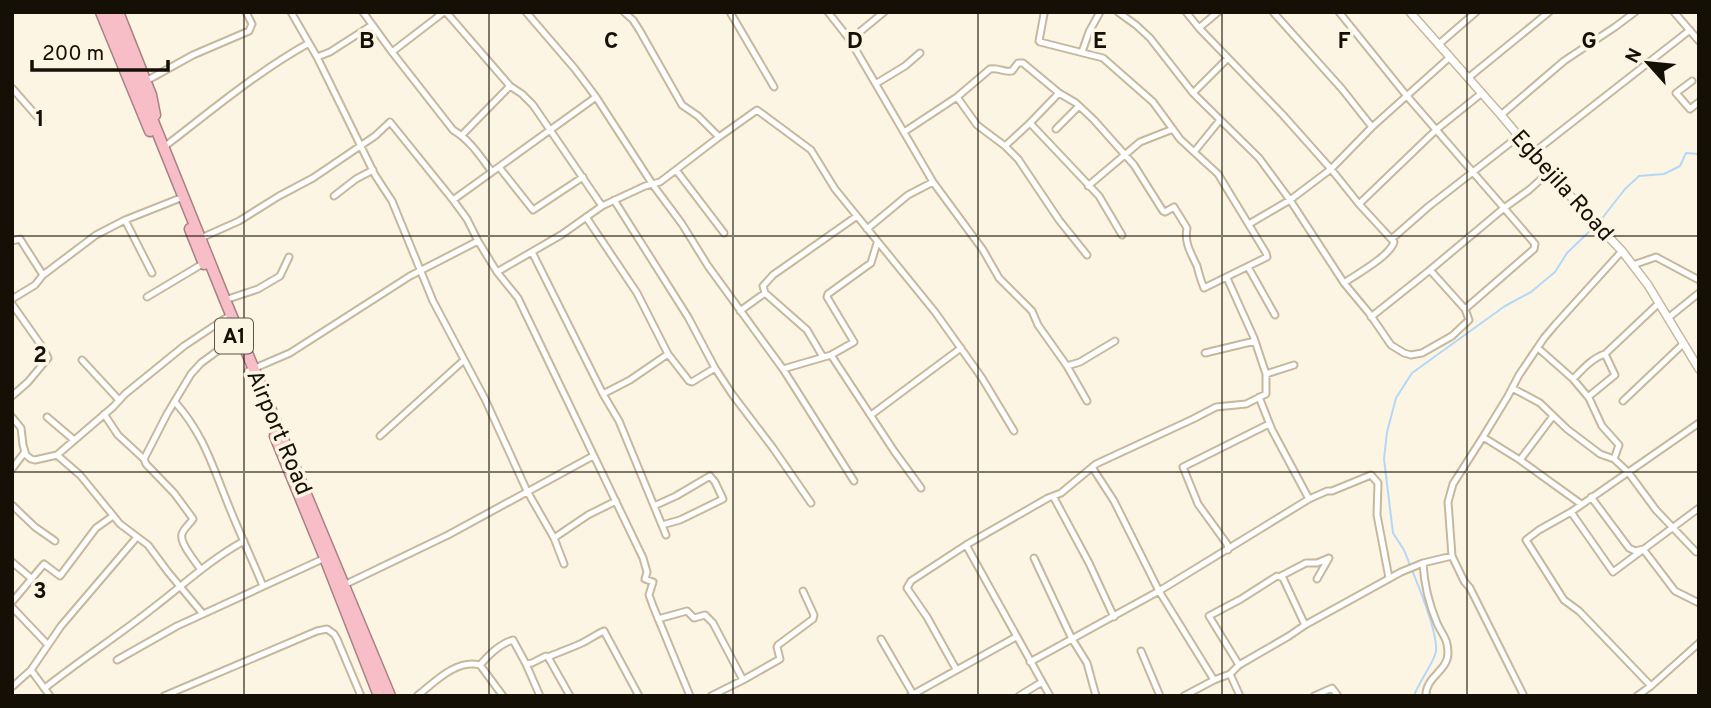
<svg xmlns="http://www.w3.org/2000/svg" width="1711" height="708" viewBox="0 0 1711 708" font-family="Overpass,sans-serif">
  <rect width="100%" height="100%" fill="#fdf5e3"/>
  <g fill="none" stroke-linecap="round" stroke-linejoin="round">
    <path stroke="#b2d8f9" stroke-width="2" d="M1600,221L1625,189L1639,176L1664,174L1680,166L1686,153L1699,154
      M1410,565L1404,550L1393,533L1384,459L1387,432L1396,398L1412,373L1505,306L1531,292L1555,272L1567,253L1594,227
      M1412,570C1419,587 1438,633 1436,651C1435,661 1418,683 1414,696"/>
    <defs>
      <path id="street" d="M291,12L317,57L375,175L392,201L433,301L485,399L527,491L554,538L564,564
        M363,12L392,52L453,130C470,140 480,156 492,172
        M446,12L510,86L522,94L533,105L602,206
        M526,12L575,69L596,97L653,185L682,224L708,266L783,369L854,481
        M624,12L633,20L640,31L682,105L698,116L719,137
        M730,12L774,87
        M828,12L850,40L933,182L983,250L999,278L1032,311L1038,325L1067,366L1087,401
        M1118,12L1136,25L1150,38L1193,93L1259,158L1290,200L1344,283L1369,313L1391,345L1404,353L1411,355L1422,353L1452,336L1469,320L1465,309L1430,270L1504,208L1535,244L1534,249L1465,309
        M1186,12L1199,28L1282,114L1331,169L1359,204L1394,242C1390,256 1357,274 1344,283
        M1273,12L1342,89L1372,127
        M1339,12L1406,95L1504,208L1529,190L1549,172
        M1674,12L1699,41
        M1044,14L1039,41L1040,42L1103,58L1153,102L1180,139L1194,152
        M1199,28L1218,12
        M850,40L884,12
        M1439,44L1476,12
        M392,52L444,12
        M1082,52L1089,32L1100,12
        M317,57L330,52L372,25
        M1468,78L1549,12
        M146,81L193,55L249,31L252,24L246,12
        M1692,81L1676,93L1690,109L1699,102
        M877,83L905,66L920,53
        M12,88L41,121
        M1193,93L1228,58
        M957,97L977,125L1005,146L1018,159L1059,220L1087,255
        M1501,115L1564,61L1615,27L1635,12
        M1030,123L1099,196L1122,235
        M1056,129L1079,106
        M904,132L957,97L990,69C999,67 1004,73 1012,71L1018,63H1023L1059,93L1076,103L1094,120L1134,165L1163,211L1165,212L1174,207L1187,228C1184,243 1191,253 1197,266C1199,274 1201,281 1204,288L1267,257L1266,253L1218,174L1194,152L1220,120
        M462,135L510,86
        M1005,146L1030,123L1059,93
        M164,147C211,111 257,72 309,43
        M1533,153L1690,30
        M499,167L533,210L583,177
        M676,170L724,233
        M1088,186L1140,142L1173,129
        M334,196L356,179L373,170
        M453,200L596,97
        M614,200L688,317L715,368L732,394L773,448L811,503
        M1359,204L1437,129L1482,93
        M586,217L637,293L668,354L689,381L692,382L715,368
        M125,220L152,273
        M1249,224L1290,200L1331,169L1372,127L1450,57
        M867,229L908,195L933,182
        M201,238L239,221L279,196L313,178L375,136L390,122L453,200L467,219L478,241
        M1391,238L1395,236L1428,207L1519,136
        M12,241L20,239L43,275
        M532,252L603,394L619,421L666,535
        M1633,265L1656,257L1699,280
        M1248,267L1275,315
        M497,272L561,235L602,206L645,186L660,182L719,137L757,110L811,150L835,189L935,312L982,378L1014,431
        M1227,278L1254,338L1266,374L1294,365
        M765,293L763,286L773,275L857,216
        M147,297L204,263
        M12,299L35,285L43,275L96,235L125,220L178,199
        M225,300L258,289L280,276L289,257
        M12,304L43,348L48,358L28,382L12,396
        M740,311L765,293L807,330L823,357
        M1371,317L1430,270
        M1668,318L1699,293
        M1538,348L1573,379L1589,398L1602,426L1619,445L1614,459
        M1205,353L1255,341
        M831,355L854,342L827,297L828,294L871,263L877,243
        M82,360L119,400
        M1067,366L1080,362L1115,341
        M783,369L831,355L894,451L921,488
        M248,371L290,353L410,276L478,241L497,272L518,298L643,558L647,572L645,579L653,582L649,595L653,606L690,696
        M1573,379C1582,370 1592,358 1605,354L1659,303
        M1512,388L1540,403L1567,429L1600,454L1614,459L1628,472L1656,510L1696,552
        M603,394L630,380L668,354
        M1259,397L1272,430L1309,499
        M1588,397L1615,375L1605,354
        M1623,401L1683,344
        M175,402C204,435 212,465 228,504C239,532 252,559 263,586
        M104,414L118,435L144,459L146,464L174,493L191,516L193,519C190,524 183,529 182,534C179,543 196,562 201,570
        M871,415L961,348
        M12,417L21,428L23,445L26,455L31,459L35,460L57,455L113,407L125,394L184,346L226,318
        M47,417L74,440
        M380,436L464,360
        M1483,437L1520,460L1581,504
        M57,455L80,475L120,524L148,545L168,572L203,614
        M144,459L167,414L191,374L201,363L235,338
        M1520,460L1553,416
        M1092,467L1114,501L1159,591L1214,680
        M12,469L24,453
        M1053,496L1089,563L1114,617
        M1591,497L1629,548L1635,551L1643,549L1675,591L1699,603
        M12,505L35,527L55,541
        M654,506L676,496L710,476L715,482L723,499L680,520L662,525
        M1571,512L1613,572L1699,508
        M554,538L588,515L616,501
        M966,545L1050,696
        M1228,550L1227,544L1198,504L1183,467L1269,424
        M1034,558L1072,639L1087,663L1096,696
        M12,562L32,579
        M1423,563C1424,583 1429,604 1437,623C1442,635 1448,638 1448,653C1448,671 1425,677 1426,696
        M1281,576L1306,563H1317L1329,558L1317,579
        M344,585L448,535L593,456
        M12,602L44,564L60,576L96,528L113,516
        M12,607L48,645
        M658,619L687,611L694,618L705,615L713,623L743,680
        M881,639L913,694
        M1141,651L1160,696
        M548,657L570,696
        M117,660L177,626L325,558
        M1030,662L1159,591L1309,499L1327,491H1332L1371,475L1378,483L1377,515L1389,578
        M526,664L540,696
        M480,665L503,696
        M1239,665L1209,616L1241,599L1277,576L1283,578L1305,625
        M956,669L927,617L909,591L907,588L911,581L966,545L1048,498L1061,493L1096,464L1193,419L1216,407L1246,404L1266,394V374
        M31,670L50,696
        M1230,674L1240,696
        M1651,686L1579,611L1564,600L1526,540L1539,530L1571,512L1699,423
        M12,687L31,670L61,626L137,537
        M45,688C80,660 118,636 153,608C183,585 211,559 244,541
        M164,696L317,631L327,629L334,634L337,639L361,696
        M417,696C435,682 456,659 480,665C489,655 499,644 513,640L526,664L532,663L546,656L548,657C560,652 571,648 582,643C590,639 597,634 604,631L639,696
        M711,696L743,680L780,659L777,647L778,645L813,619L814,615L803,591
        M910,696L1016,637
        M1019,696L1042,682
        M1184,696L1214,680L1230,674L1239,665L1289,636L1305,625L1401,572L1423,563L1452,556
        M1314,696L1332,688L1338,696
        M1524,696L1470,588L1464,581L1452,556L1448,502L1453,484L1483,437L1508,396L1519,375L1544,338L1555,325L1622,251
        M1637,696L1651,686L1699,643"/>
      <path id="secondary" d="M1410,12L1501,115L1558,183L1622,251L1648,285L1699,369"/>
      <path id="highway" d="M101,12L150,131
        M109,12L225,300L390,696
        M118,12L151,95L155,115
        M190,229L204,264
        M275,436L325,558L379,696"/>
    </defs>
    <use href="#street" stroke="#c6b89c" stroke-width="9"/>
    <use href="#secondary" stroke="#c6b89c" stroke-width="10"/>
    <use href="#highway" stroke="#a88184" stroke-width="13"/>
    <use href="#street" stroke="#fff" stroke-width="5"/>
    <use href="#secondary" stroke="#fff" stroke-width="7"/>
    <use href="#highway" stroke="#f7bec8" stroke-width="10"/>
  </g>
  <path fill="none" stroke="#151006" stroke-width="2" stroke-opacity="0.55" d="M244,12V696M489,12V696M733,12V696M978,12V696M1222,12V696M1467,12V696M12,236H1699M12,472H1699"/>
  <g text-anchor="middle" stroke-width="7" stroke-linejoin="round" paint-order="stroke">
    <rect fill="#fdf5e3" stroke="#5b5548" stroke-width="2" x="215" y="318.5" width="38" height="35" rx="5"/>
    <g font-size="21" font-weight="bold" fill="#151006">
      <text x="234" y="343">A1</text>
    </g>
    <g font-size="23" fill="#151006" stroke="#fdf5e3">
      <text transform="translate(1563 185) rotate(48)" y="8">Egbejila Road</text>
      <text transform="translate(280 432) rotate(67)" y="8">Airport Road</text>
    </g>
  </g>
  <g font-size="23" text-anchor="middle" font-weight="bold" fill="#151006" stroke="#fdf5e3" stroke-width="7" stroke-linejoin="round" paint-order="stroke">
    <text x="367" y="48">B</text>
    <text x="611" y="48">C</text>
    <text x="855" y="48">D</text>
    <text x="1100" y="48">E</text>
    <text x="1344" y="48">F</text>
    <text x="1589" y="48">G</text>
    <text x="40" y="126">1</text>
    <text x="40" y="362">2</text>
    <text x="40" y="598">3</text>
  </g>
  <rect width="1711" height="708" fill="none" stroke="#151006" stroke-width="28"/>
  <g transform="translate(1648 63) rotate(297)" stroke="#fdf5e3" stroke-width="5" paint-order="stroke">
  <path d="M0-5L12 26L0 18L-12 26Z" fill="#151006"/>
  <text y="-10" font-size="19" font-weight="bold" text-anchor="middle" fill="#151006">N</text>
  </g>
  <path d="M32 60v10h136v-10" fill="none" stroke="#151006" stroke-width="3.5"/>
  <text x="42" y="60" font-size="21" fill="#151006" stroke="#fdf5e3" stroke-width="5" paint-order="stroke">200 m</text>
</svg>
